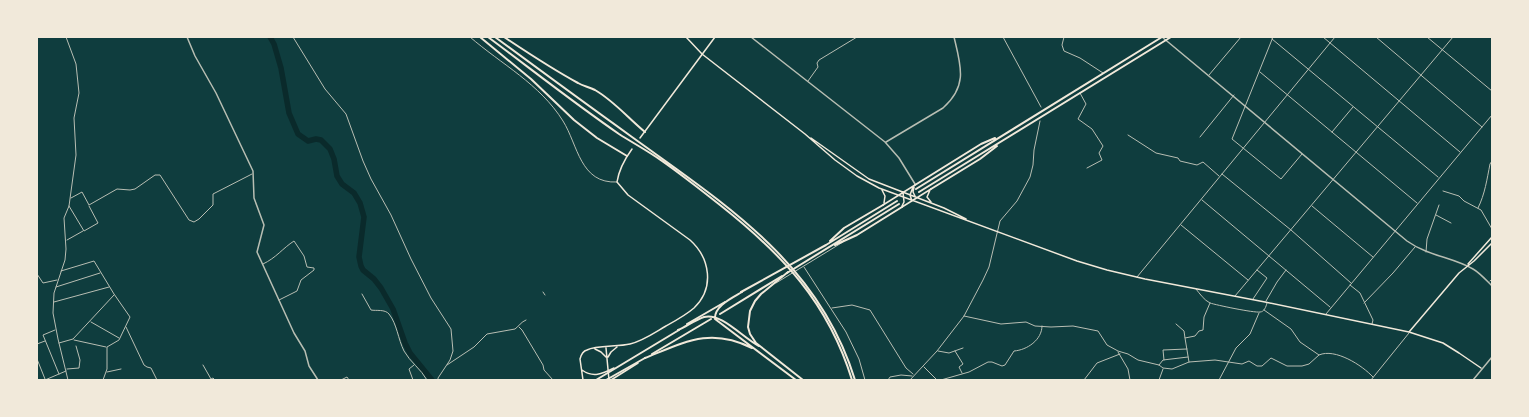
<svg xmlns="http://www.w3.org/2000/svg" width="1529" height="417" viewBox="0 0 1529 417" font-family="Overpass,sans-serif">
  <rect width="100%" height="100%" fill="#0f3d3e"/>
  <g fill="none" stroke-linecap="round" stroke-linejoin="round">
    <path stroke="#0a2a2b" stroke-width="5.5" d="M270,37L274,44L281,68L289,113L298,134L308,141L316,139L321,140L330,149L334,159L337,176L342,184L354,193L360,203L364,217L359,257L361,266L363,270L374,279L381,288L393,309L405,343L410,353L432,380"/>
    <path stroke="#b8beb3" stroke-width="1" d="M66,37L76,64L79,93L74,118L76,155L69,206L64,218L66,249L65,260L54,293L53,313L58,339L68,380
      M293,37L325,89L346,114L363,161L371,179L391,215L411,259L431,298L451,329L453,351L450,360L438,378V380
      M470,37C501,64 540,84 563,121C578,145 580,184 617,182
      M1003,37L1041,107
      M1064,37L1062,45L1064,51L1080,58L1103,73
      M1273,37L1232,139L1281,179L1302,154
      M1323,37L1460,152
      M1376,37L1482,127
      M1427,37L1492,91
      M1272,39L1438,177
      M1260,72L1417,203
      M1209,75L1241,37
      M808,81L818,67L817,63L819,60L857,37
      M1080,93L1086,104L1078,119L1092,129L1103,146L1099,153L1102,160L1087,168
      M1332,132L1353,107
      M1128,135L1156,153L1178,158L1180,161L1197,165L1203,162L1219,176
      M1200,137L1234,95
      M1222,174L1291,230L1351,283
      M1443,191L1459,196L1464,201L1481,210L1492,229
      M71,198L82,192L89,205L117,189L130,190L135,189L155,175H160L189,220L194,222L199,219L213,205V194L252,174
      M1202,200L1330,307
      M69,206L84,231L98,223L89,206
      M1312,206L1373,257
      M1478,208C1485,194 1487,179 1490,164L1492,161
      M1436,215L1451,223
      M1181,225L1248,280
      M67,240L83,231
      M1426,252L1427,239L1439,205
      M263,264C276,258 283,248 294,241L304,256L307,267L314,268V270L301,280L297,291L279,300
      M804,267L846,332L859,359L865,380
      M61,271L94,261L114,294L130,317L119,340L107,347V369L103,380
      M37,274L43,283L57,280
      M1137,277L1335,37
      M1490,281L1492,279
      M776,283L843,242
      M1350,285L1360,293L1373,320L1372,324
      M56,287L100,273
      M1196,289C1200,294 1204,300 1210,303C1216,305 1254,313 1260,312C1264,312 1266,307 1267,303
      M543,292L545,295
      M362,294L371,310C376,311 385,309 389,314C397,324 398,339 404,351C410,362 421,369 427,380
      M1235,296L1453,37
      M1253,299L1267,278L1257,270
      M1266,301L1277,282L1286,270
      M54,302L109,287
      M1364,303L1393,273L1415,247
      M832,308L852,305L870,310L906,368L913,374
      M1264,310L1291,329L1300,342L1319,355C1335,348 1362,365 1373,377
      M1326,314L1492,115
      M964,316L1001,324L1026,322L1035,326L1051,327L1073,326L1098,331L1107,345L1118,351L1128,354L1138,360L1159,365L1163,368L1172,369L1189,362L1215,360L1242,364L1249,361L1257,366H1262L1271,358L1287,366H1302L1309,364L1319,355
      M91,322L119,338
      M1176,324L1184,331L1185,338L1195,336L1199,331L1203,330L1204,317L1210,303
      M126,327L144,365L147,367L151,368L157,380
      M519,327L522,330L543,365L544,370L553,380
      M55,330L43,335L59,374
      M1185,338L1189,362
      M74,340L106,347
      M59,343L73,339L114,295
      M37,344L45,341
      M938,351L949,353L963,348
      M955,351L963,364L959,367L962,373
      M1118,352L1128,369L1130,380
      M37,359L45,379
      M1164,360L1163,350L1187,349
      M203,365L211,379L213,378L215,380
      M447,365L474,347L487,334L515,329C519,326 521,322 526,320
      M1159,365L1163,360L1188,357
      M924,367L937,380
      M67,369L79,368L80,360L76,346
      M107,372L121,369
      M45,380L66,371
      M341,380L347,377L349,380
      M413,380L409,369L414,365
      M888,380L890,377L901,375L912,376
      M910,380L937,351L964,316L983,280L989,267L1000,221L1017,201L1030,177L1033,165L1034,150L1040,121
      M941,380L969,372L988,362H992L1002,366L1005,365L1014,351C1027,350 1042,340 1042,326
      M1084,380L1097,363L1120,354
      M1159,380L1163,369
      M1219,380L1236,348L1250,334L1259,313
      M1371,380L1409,333"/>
    <path stroke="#b8beb3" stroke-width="1.5" d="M187,37L195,56L216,93L253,171L254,198L264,225L257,252L294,333L305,351L309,366L318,380
      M751,37L885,142L899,158L915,184
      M1162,37L1407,241C1428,256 1452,257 1473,269C1480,273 1486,280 1492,286
      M886,142L943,108C968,86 961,66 954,37
      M1473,380L1492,357"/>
    <path stroke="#f1e9da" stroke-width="1.5" d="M686,37L702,54L805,134L835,160L857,176L879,188L1077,261L1107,270L1145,279L1265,302L1409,332L1443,343L1459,353L1481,368
      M640,138L715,37
      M811,138L869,179L944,208L966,219
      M914,187L913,192L915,196
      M882,190L885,196L884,203
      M930,190L927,197L931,202
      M912,201L910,195L913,187
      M883,205L915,185
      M902,206L904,202L903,192
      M902,207L931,189
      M1468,264L1492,237
      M1409,332L1459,273L1474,261L1492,243
      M606,348L609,380
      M595,349L601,352L606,357
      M608,357L611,352L617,347
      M582,370C593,378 602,374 614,368
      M583,380L580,359C581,355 583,351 587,350C596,345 618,347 630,344C643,341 654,333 666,326C675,321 686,315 694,308C715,288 710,258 690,240L628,195L617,182C619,169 624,160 632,149
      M611,380L638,363"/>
    <path stroke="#f1e9da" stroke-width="2" d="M915,185L981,144L995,138
      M916,189L1162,37
      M931,189L980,159L997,146
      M919,192L1171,37
      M830,241L844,228L883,205
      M835,245L857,235L902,207
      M787,273L899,204
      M741,292L826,245L897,201
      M720,314L782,276
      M687,324L725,302
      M652,354L711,319
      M596,380L679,330
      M606,380L645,358"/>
    <path stroke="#f1e9da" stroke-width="2" d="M480,37L531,79L574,120L597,138L627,156
      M488,37C531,69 574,103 619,134C633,143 648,151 662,161C682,175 701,190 720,205C782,254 828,302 852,380
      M495,37C541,71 586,104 632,137C726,205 819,263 855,380
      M504,37C528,53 552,69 578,83C583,86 589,87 595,90C614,101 628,118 645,132
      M788,272L761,294L755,301L750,311L748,327L750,334L756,343L803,380
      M742,292C732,298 714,306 715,319L796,380
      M678,330C687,326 695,320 704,317C721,312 743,338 759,346
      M645,358C685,342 710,327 752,348"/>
  </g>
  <rect width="1529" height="417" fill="none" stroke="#f1e9da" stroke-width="76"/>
</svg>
